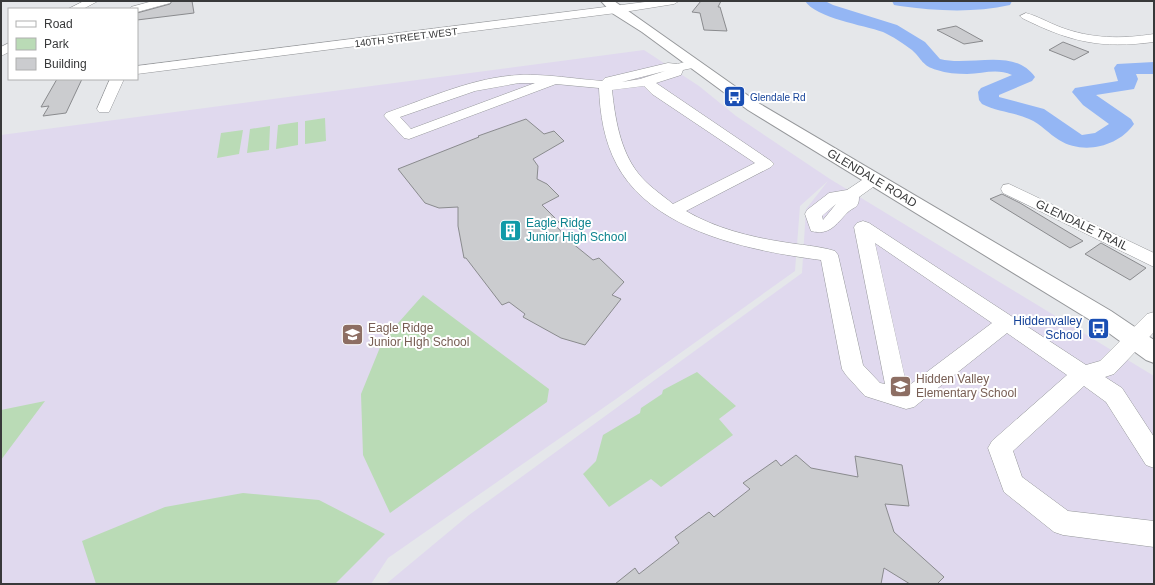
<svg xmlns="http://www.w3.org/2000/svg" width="1155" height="585" viewBox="0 0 1155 585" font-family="Arial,sans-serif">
  <rect width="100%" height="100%" fill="#e5e7ea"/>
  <path fill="#e0d9ee" d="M644,50L699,86L736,116L830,179L1154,376V584H386L469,515L802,273L806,209L828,181L800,206L795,271L616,399L388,558L371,584H1V135Z"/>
  <path fill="#badbb6" d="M325,118L326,141L305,144V121Z
    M298,122V145L276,149L278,125Z
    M270,126L269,150L247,153L250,129Z
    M243,130L239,154L217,158L221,133Z
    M423,295L549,389L547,402L390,513L363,455L361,394L383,340Z
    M697,372L736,406L719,419L733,435L661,487L651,479L609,507L583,474L596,461L603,435L640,413L641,408L662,394L663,390Z
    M45,401L1,460V410Z
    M243,493L319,500L385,534L335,584H96L82,541L165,507Z"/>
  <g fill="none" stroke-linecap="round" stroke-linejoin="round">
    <path fill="#94b6f4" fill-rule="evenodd" d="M805,1H825L833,5L897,25L925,42L940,59C970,67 1014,47 1035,77L1032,81L999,95V97L1044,109L1082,135L1095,133L1109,124L1083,105L1072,92L1075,88L1118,81L1114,68L1117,64L1154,62V74H1136L1138,79L1134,89L1096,95L1131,119L1134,124C1118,147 1083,155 1059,140C1049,134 1041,124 1029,119C1014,112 997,112 982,104L979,100L978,92L981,88L1012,75C996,68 983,74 967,74C957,74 946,73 937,70C922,66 922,59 912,50C904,44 892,36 883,32C863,25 816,18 805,1Z
      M892,1H1012L1010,5C974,13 936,11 900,6L894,5Z"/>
  </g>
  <path fill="#cbcccf" stroke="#8a8b8e" d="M172,1H192L194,13L137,20V13L170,4Z
    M701,1H721L718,7H720L727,31L704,30L700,13L692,12Z
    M956,26L983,41L964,44L937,30Z
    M1063,42L1089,52L1074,60L1049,50Z
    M57,79H82L66,113L43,116L49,106L41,107Z
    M526,119L544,134L554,131L564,141L533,159L538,166L537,179L547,184L559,196L542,205L559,222L555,225L572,243L593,260L599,258L624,282L612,295L621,299L585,345L561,338L523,317L525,314L509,302L502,305L466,258H464L458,226V207L439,208L425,203L398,169L479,137L478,136Z
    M1002,194L1020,203L1083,241L1070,248L990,199Z
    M1101,243L1146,268L1130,280L1085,254Z
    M796,455L811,468L858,477L855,456L902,465L909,506L885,504L894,532L944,577L937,584H910L884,568L881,584H615L635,568L639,574L679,543L675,537L709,512L714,517L750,489L743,483L776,460L781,466Z"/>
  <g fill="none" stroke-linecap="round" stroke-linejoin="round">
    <defs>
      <path id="minor" d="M84,1H98L83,9H68Z
        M153,1H171L170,3L137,12V9H129L131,7Z
        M653,1H679L674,4L624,12L137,74V66Z
        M1026,13C1038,16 1049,23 1060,27C1092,39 1121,39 1154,34V42C1101,49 1070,42 1022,18L1020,16Z
        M9,43V52L1,56V47Z
        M693,60L699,64L697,67L683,70L681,75L656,83L771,161L774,164L771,167L686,211C715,228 750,237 783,242C800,245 819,246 835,251L838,255L863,365L880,383L885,384L854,227L857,223L863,221L869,223L1086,365L1100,361L1147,314L1154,312V332L1114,374L1105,377L1122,388L1154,437V468L1146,465L1106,402L1084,386L1013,451L1022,477L1068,511L1154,521V547L1063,535L1054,532L1004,492L988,448L992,441L1067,375L1007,333L914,407L906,409L865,396L846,375L842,369L821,260C752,251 653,232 617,165C604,141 600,114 599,88L556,84L409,139L404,138L384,116L386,113C429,98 474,77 520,75C548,74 575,79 602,81L605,78L668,63L677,64ZM665,71L640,79L622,82ZM519,83H535L411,129L400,117L475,91ZM644,86L652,94L755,163L673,204C661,194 647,185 638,173C620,150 615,118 612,90ZM875,243L992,323L907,387Z
        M110,79H124L109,112H99L97,109Z
        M874,174L880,176L882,179L880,182L859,197C859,209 854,206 847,213C836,224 830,236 811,231L805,214L807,210L829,193L847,190L868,176ZM836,204L823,220L822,216Z
        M1009,184L1154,253V267L1003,193L1001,189L1003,185Z"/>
      <path id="major" d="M601,1H614L760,104L1111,311L1154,340V363L1146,360L1095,323L748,110L642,32L612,13Z"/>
    </defs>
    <use href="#minor" stroke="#96989b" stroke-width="1"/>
    <use href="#major" stroke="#96989b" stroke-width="2"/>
    <use href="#minor" fill="#fff" fill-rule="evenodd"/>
    <use href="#major" fill="#fff" fill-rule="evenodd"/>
  </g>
  <defs>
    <symbol id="bus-square" viewBox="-11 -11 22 22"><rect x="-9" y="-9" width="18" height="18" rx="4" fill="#1a4fb4" stroke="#fff"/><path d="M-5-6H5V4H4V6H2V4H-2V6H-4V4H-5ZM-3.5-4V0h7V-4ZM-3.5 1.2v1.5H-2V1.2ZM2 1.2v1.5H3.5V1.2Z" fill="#fff"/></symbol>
    <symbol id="building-square" viewBox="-11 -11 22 22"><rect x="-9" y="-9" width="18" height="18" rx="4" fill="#0f9aa8" stroke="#fff"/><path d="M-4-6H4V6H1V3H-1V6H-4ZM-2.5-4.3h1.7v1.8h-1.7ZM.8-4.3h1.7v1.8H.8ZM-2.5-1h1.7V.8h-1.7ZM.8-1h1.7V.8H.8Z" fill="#fff"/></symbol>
    <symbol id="school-square" viewBox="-11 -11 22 22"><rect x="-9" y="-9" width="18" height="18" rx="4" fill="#8d6e63" stroke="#fff"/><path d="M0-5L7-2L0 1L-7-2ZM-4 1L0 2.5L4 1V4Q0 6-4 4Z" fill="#fff"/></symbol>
  </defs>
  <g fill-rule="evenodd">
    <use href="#bus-square" x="722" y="84" width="25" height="25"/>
    <use href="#building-square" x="498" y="218" width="25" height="25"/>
    <use href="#bus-square" x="1086" y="316" width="25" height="25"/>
    <use href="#school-square" x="340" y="322" width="25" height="25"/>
    <use href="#school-square" x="888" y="374" width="25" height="25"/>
  </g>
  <g text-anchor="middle" stroke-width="4" stroke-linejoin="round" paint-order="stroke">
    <g font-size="10" fill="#38393a" stroke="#fff">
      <text transform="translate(406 37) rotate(-7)" y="4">140TH STREET WEST</text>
    </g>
    <g font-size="10" fill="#164399" stroke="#fff" text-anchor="start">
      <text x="750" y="101">Glendale Rd</text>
    </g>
    <g font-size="12" fill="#38393a" stroke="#fff">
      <text transform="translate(872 178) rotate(31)" y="4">GLENDALE ROAD</text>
      <text transform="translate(1082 225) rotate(26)" y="4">GLENDALE TRAIL</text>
    </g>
    <g font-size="12" fill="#0d838f" stroke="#fff" text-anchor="start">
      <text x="526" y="227">Eagle Ridge<tspan x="526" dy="14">Junior High School</tspan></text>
    </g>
    <g font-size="12" fill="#164399" stroke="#fff" text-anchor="end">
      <text x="1082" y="325">Hiddenvalley<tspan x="1082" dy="14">School</tspan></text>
    </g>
    <g font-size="12" fill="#785e54" stroke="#fff" text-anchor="start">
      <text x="368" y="332">Eagle Ridge<tspan x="368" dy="14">Junior HIgh School</tspan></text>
      <text x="916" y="383">Hidden Valley<tspan x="916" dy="14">Elementary School</tspan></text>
    </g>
  </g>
  <rect width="1155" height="585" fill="none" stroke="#38393a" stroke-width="4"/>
  <rect x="8" y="8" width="130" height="72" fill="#ffffff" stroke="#afb0b0"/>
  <rect x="16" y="21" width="20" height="6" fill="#ffffff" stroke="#afb0b0"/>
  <text x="44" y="28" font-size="12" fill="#38393a">Road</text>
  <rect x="16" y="38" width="20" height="12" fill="#badbb6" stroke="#afb0b0"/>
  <text x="44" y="48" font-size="12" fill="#38393a">Park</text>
  <rect x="16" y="58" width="20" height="12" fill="#cbcccf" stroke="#afb0b0"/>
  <text x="44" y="68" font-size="12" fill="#38393a">Building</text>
</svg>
